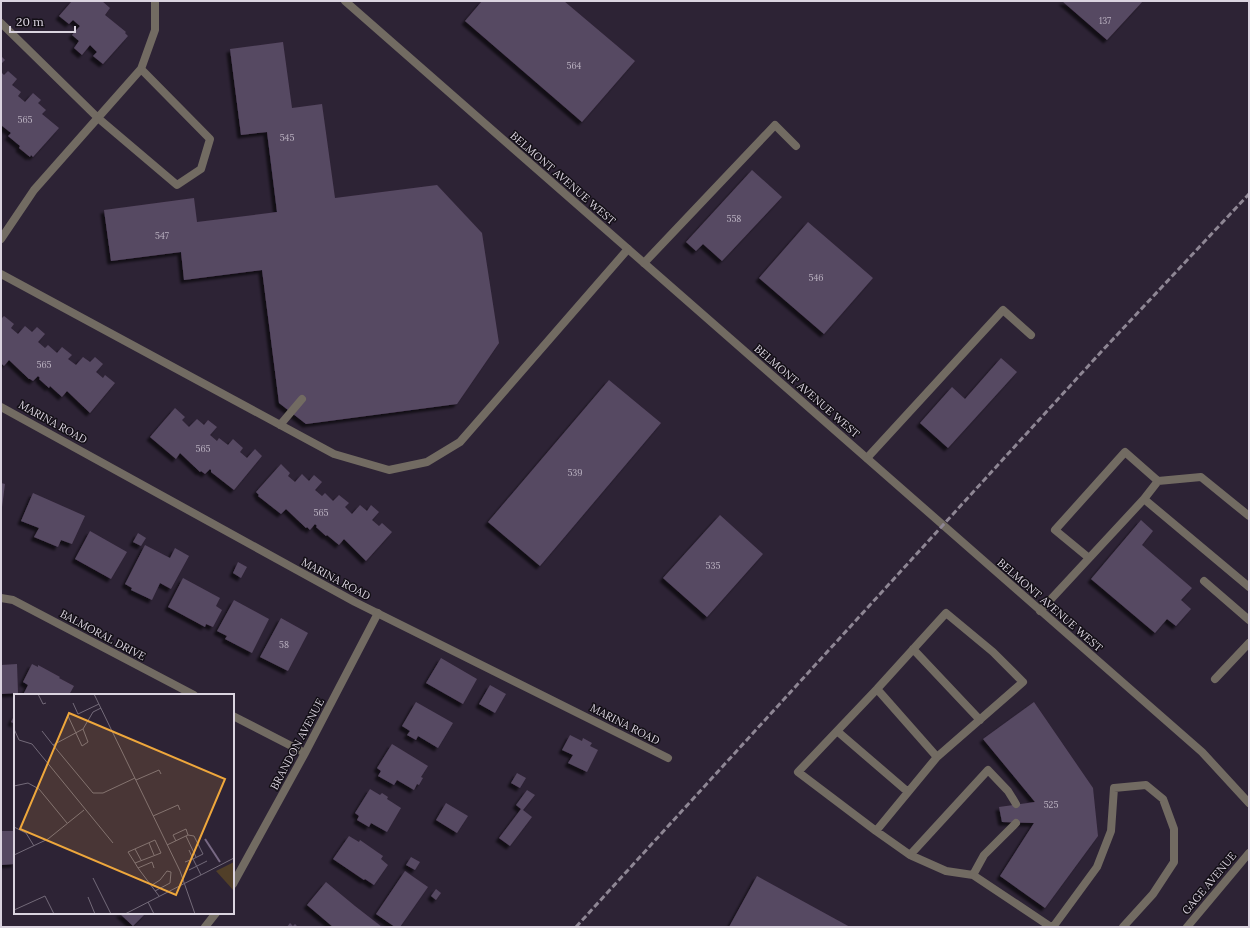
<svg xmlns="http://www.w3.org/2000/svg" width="1250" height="928" viewBox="0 0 1250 928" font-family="Lora,serif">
  <defs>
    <filter id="shadow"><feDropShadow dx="-3.5" dy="3.5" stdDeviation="1" flood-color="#0009"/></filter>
  </defs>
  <rect width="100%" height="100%" fill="#2d2335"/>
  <path fill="#574862" filter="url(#shadow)" d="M72,1H102L110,8L105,15L126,32L125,33L128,36L103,64L93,56L97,52L90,45L82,55L74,48L79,41L72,35L80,26L73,20L69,24L59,16Z
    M482,1H564L635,61L582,122L465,21Z
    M1062,1H1143L1107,40Z
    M283,42L292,108L322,104L335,198L437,185L482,233L499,343L457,404L306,424L279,403L262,270L184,280L181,252L111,261L104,210L194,198L197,222L277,212L267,132L241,135L230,49Z
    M1,56L5,60L1,64Z
    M8,71L17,79L12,85L21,92L18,96L25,102L33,93L41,100L38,103L46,110L42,114L59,128L33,157L31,155L30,157L19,148L20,146L8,136L11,133L1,125V72L4,75Z
    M752,170L782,197L722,261L703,244L696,251L686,242Z
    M808,222L873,278L824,334L759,278Z
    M4,316L14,324L11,328L18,334L25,326L32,332L37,327L45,334L38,342L45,348L48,345L57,353L62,347L72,355L68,359L76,365L83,357L90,362L95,357L103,364L96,372L103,378L105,375L115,383L90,413L67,391L62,397L50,386L49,388L39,379L40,378L38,376L33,381L30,379H29L9,360L4,366L1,363V319Z
    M1001,358L1017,372L948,448L920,423L952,387L965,399Z
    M609,380L661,423L540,566L488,522Z
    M175,408L185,417L182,420L189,427L197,419L204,425L208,420L217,427L210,435L217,441L219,438L228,445L233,439L243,448L240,452L247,458L255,449L262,456L234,490L211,472V470L210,469L205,474L201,471L200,472L180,453L176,459L150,437Z
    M281,464L290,473L288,476L295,482L302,474L309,481L314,475L322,482L315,490L322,496L325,493L333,501L339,495L349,503L345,507L352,514L360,505L367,511L371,505L379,512L372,520L379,526L382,523L392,532L366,561L344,539L339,545L327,535L326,536L316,527L317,526L315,524L310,530L307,527L306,528L286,509L281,514L258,496L259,495L256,492Z
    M1,483L5,484L2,507H1Z
    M33,493L85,516L72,544L61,540L58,547L34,537L39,528L21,521Z
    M720,515L763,554L707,617L663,578Z
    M1141,520L1153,531L1142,545L1192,588L1181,600L1191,609L1176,626L1167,619L1155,633L1091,579Z
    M90,531L127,552L111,579L75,559Z
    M138,533L146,538L141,546L133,542Z
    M145,545L170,558L175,548L189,556L171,589L160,583L152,600L131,590L132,588L125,584Z
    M238,562L247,567L241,578L233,573Z
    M183,578L220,598L216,606L222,610L213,627L206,624L205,627L168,607Z
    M234,600L269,619L252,653L225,639L227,636L217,631Z
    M281,618L308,633L288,671L260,657Z
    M441,658L477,679L463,704L426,683Z
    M17,664L18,693L1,694V665Z
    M32,664L38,667V665L60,677L59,678L74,686L69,695H23L28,685L23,682Z
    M490,685L506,694L495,713L479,704Z
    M416,702L453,723L438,748L418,736L416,740L407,735L410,731L402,726Z
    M1034,702L1093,788L1098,836L1045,908L1000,876L1034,823L1002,822L999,807L1035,802L983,739Z
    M15,714V724L11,722Z
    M570,735L582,741L583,738L592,743L590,746L598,750L587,772L568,763L573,755L562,750Z
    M392,744L428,766L421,777L423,778L419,785L417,784L414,790L397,780L394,785L378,776L381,771L377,768Z
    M517,773L526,778L520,788L511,783Z
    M370,789L380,795L382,793L388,797L387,799L401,808L387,832L371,823L369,827L357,820L359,816L355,813Z
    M527,790L535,795L523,810L532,817L510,846L499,838L521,809L516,805Z
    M446,803L468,816L457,833L436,820Z
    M1,831H15V864L1,865Z
    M349,836L359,842L360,840L383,856L381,859L388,865L374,885L365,879L364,880L333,859Z
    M411,857L420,862L415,870L406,865Z
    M405,871L428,887L400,927H395L376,914Z
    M757,876L850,927H729Z
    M326,882L355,906L382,927H333L307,905Z
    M436,889L441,893L436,900L431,896Z
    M119,913H146L133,926Z
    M290,923L293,926L295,924L298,927H287Z"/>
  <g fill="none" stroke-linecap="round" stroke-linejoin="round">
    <path stroke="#726b62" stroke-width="8" d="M1,23L98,118L177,185L201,169L210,139L141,69
      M1,239L34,190L141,69L155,30V1
      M644,263L775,125L796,146
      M1,274L334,454L389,470L427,462L460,442L628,249
      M1,407L355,602L668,758
      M280,425L302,399
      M867,458L1003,310L1031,335
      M1144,499L1249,587
      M1089,558L1055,530L1125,452L1158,481
      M1204,581L1249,620
      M1040,611L1144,499L1158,481L1201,477L1249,516
      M913,649L980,720
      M1215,679L1249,643
      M877,689L937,757
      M837,731L908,792
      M876,831L937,757L1023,682L993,652L946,613L877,689L798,772L876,831L910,855L988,770L1008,791L1016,804
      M910,855L946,871L973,875L1051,927
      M973,875L984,855L1016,823
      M1053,927L1097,867L1111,831L1114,788L1146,785L1163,799L1174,829V862L1153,894L1123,927"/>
    <path stroke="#726b62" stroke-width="8" d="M1,598L13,600L194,695
      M233,716L305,753
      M233,884L305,753L378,613
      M205,927L216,913
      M1187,927L1249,853"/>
    <path stroke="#726b62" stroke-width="8" d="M345,1L1202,752L1249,803"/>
    <path stroke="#8e8694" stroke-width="3" stroke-dasharray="6 3" stroke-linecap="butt" d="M576,927L1101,352L1249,194"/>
  </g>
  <g text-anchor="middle" stroke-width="3" stroke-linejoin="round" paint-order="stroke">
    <g font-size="9" fill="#bab1c0">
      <text x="1105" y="24">137</text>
      <text x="574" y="69">564</text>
      <text x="25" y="123">565</text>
      <text x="287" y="141">545</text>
      <text x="734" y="222">558</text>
      <text x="162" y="239">547</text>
      <text x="816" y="281">546</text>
      <text x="44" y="368">565</text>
      <text x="203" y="452">565</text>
      <text x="575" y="476">539</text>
      <text x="321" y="516">565</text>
      <text x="713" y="569">535</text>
      <text x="284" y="648">58</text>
      <text x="1051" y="808">525</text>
    </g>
    <g font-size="11" fill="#dbd4e0" stroke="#130f16">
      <text transform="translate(563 178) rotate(41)" y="4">BELMONT AVENUE WEST</text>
      <text transform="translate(807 391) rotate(41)" y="4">BELMONT AVENUE WEST</text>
      <text transform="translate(53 422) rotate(29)" y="4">MARINA ROAD</text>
      <text transform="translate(336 579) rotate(28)" y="4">MARINA ROAD</text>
      <text transform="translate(1050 605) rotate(41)" y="4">BELMONT AVENUE WEST</text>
      <text transform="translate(103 635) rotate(28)" y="4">BALMORAL DRIVE</text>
      <text transform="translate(625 724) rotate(27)" y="4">MARINA ROAD</text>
      <text transform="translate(297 744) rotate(-62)" y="4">BRANDON AVENUE</text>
      <text transform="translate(1209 883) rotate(-50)" y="4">GAGE AVENUE</text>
    </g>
  </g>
  <g transform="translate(14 694)">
    <rect width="220" height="220" fill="#2d2335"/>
    <path d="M220,168V197L202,177Z" fill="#513f28"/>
    <path fill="none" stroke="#786984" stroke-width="2" d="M191,145L206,168"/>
    <path fill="none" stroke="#736a79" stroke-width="1" d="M24,0L29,10L32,9M80,0L166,177L181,220M59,9L64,20L85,10M87,14L79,18L69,35L39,51L79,99H89L121,84M54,22L68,52L74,48L69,35M0,35L5,46M28,37L39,51M5,46L18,50L99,149M122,86L145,76L147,80M0,92L14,89L25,95L53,129M139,122L164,111L166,116M0,133L12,139L20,152M172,142L182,163M162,147L159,141L172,135L174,141M135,149L140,161M153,151L174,141L180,142L189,160L179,165L187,181M121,155L127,166M0,161L34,145L70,116M171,168L179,165L175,156M121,169L147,159L141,146L114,158L121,169L124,174L138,168L140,174M124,174L145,202M175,176L193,167M79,184L97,220M138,191L146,186L153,177L157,178L156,189L141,197M74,203L81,220M134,208L140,220M0,216L31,202L40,220M111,220L220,164"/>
    <path fill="#eea73c" fill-opacity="0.15" stroke="#eea73c" stroke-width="2" d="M55,19L211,85L162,201L6,135Z"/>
    <rect width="220" height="220" fill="none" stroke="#dbd4e0" stroke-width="2"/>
  </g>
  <rect width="1250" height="928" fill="none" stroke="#dbd4e0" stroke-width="4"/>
  <path d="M10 26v6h65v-6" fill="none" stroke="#dbd4e0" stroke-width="2"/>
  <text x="16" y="26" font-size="12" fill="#dbd4e0" stroke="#130f16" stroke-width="3" paint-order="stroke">20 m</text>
</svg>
